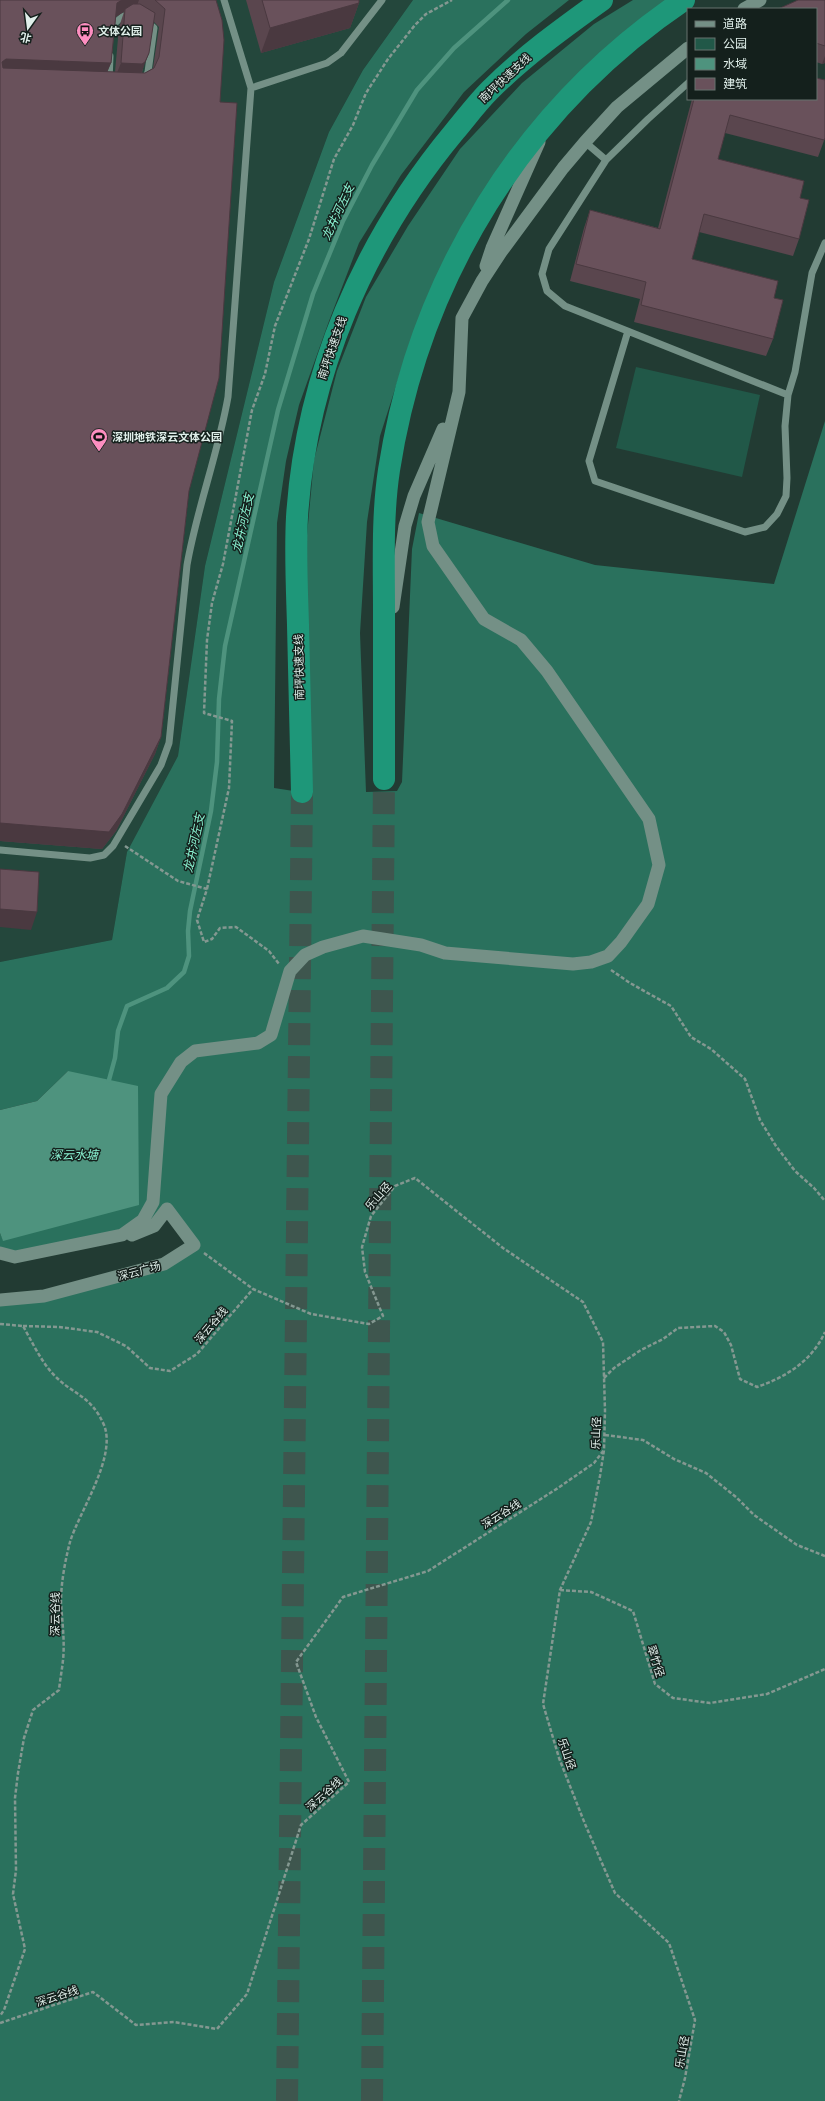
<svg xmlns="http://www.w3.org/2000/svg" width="825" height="2101" viewBox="0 0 825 2101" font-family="'Nunito Sans','Noto Sans SC',sans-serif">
  <rect width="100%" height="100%" fill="#223b33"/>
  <path fill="#24473c" d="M0,0H413L363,70L329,132L274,282L205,566L178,756L127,852L112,940L0,962Z"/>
  <path fill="#215848" d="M636,367L760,395L742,477L616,448Z"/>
  <path fill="#2a715d" d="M413,0H569L526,34L464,92L401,175L359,243L329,321L299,405L286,461L277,523L274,788L307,793L306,546L314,460L337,371L366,297L408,226L460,149L522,83L594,24L633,0H668L554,104L410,342L380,436L367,522L360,633L366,792L397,791L402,782L412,549L419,513L595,565L774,584L825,421V2101H0V1300L164,1264L194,1245L167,1209L154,1226L0,1256V1233L3,1240L68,1071L37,1101L0,1110V962L112,940L127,852L178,756L205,566L274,282L329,132L363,70Z"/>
  <path fill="#4e937e" d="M68,1071L138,1086L139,1205L3,1241L0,1233V1110L37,1101Z"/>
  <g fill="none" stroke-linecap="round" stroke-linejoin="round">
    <path stroke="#4e937e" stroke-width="4.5" d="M109,1080L115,1058L118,1031L127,1006L167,988L184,972L189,956L188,931L190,911L211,811L217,762L219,699L225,646L278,410L313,294L343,221L372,165L417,90L454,48L508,0"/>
    <path stroke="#3e564e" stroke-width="22" stroke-dasharray="22 11" stroke-linecap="butt" d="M287,2101L302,792
      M372,2101L384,779"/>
    <path stroke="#849891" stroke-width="2.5" stroke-dasharray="4 2" stroke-linecap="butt" d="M125,846L178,881L207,889L197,920L204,942L212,939L220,928L236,927L269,951L279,964
      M207,889L229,788L232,721L204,713L207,640L212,603L223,564L252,410L265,374L275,326L309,239L334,159L353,125L366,93L388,59L415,25L426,14L452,0
      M611,970L630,983L671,1006L691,1037L711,1049L745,1079L760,1120L776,1146L795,1171L814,1188L825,1201
      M204,1253L253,1289L311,1314L369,1324L383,1316L365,1272L362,1247L371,1216L395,1186L415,1178L503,1248L583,1302L603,1342L605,1411L604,1450L600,1476L591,1522L560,1590L543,1704L559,1758L585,1824L615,1893L669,1943L695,2020L685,2078L679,2101
      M0,1324L23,1326C31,1340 42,1363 54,1375C73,1395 91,1395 104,1425C117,1457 79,1512 70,1542C65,1561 61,1583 61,1602C62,1621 65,1641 63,1660C62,1670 60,1680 59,1690L33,1710L24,1738L18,1773L15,1798L16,1870L13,1894L25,1949L4,2010L0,2016
      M23,1326L59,1327L97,1332L126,1346L150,1368L170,1371L197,1354L253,1289
      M604,1378L614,1368L641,1350L663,1339L678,1328L715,1326L724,1332L731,1345L740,1379L757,1387C786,1377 812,1361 825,1332
      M605,1435L643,1440L674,1459L706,1473L736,1497L754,1515L797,1545L825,1556
      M560,1590L591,1592L633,1611L655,1684L673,1698L710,1703L767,1694L825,1669
      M0,2023L93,1992L136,2025L174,2022L217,2029L247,1994L301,1825L349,1782L316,1717L296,1662L343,1597L428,1571L558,1488L594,1463L604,1450"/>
    <path stroke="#749086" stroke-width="7" d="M224,0L251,88L327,63L341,53L382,0
      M113,32L114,24L123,16H131
      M145,79L148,72L154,28L147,22
      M109,82L110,56
      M585,142L606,160L549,249L542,274L547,291L565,306L788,395
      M606,160L648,119L688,83
      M628,331L589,461L595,481L745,532L765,527L777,514L786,496L787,478L785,426L788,395L795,372L812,273L825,243
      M0,850L90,858L104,855L113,846L161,765L169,743L187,565C197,508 218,454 228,397L251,88"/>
    <path stroke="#749086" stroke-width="13" d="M744,9L760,0
      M486,266L492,248L539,142
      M393,607L405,526L414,496L443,429
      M0,1253L15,1257L122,1235L143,1220L153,1202L161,1094L181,1062L195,1051L258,1043L271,1035L290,971L305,955L323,947L363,936L421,945L445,953L573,964L591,962L608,956L621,942L648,904L659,865L649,819L547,671L521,640L484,619L433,546L428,522L459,392L462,318L482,281L501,252L563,168L585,142L617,107L688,48
      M0,1300L44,1296L164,1264L194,1245L167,1209L154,1226L132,1235"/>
    <path stroke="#1e9779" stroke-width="22" d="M384,779C384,723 384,667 384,611C384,564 382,516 389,470C419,277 523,109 684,0
      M302,792C301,737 299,681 298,625C297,590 295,553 297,517C306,375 364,240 455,131C466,118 477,103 490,90C524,56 563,28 602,0"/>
  </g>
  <path fill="#5a464e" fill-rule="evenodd" d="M0,0H216L189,491L161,737L155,754L116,831L102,849L0,841ZM123,12H124L119,27L115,72H107L111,63L116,17ZM154,22L159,27L153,68L145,73H142Z
    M246,0H359V3L350,28L261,53Z
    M825,0V63L822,64L816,62V9Z
    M692,99H816L825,138L818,157L725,133L718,159L800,198L799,239L793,256L699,232L692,259L774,298L773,339L766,356L634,322L640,299L570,281L584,228L590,210L658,228Z"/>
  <path fill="#4a3940" d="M122,0H139L135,11L125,9L124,12L111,20L117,3Z
    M359,3L350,28L261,53L270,28Z
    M149,53L139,79L114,80L121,63Z
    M825,56V63L822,64Z
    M6,59L111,63L104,80L0,76L2,62Z
    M161,737L155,754L116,831L102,849L0,841V823Z
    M0,909L37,912L31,930L0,927Z"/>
  <path fill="#69515b" stroke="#4a3940" d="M0,0H122L117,3L111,63L6,59L2,62L3,68L145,73L154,68L159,57L165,9L155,0H216L222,20L224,40L220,102L237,103L219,378L189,491L161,737L122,814L109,832L0,823Z
    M262,0H359V3L270,28Z
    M798,0H825V46L816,43V9H778Z
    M133,4H140L155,13L149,53L145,62L142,64L121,63L125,9Z
    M816,78L825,80V138L824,140L730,115L718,159L804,181L800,198L809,200L799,239L704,214L692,259L778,281L774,298L783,300L773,339L641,305L646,282L576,264L590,210L660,229L694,99H816Z
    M0,869L39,872L37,912L0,909Z"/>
  <defs>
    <symbol id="bus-pin" viewBox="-11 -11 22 30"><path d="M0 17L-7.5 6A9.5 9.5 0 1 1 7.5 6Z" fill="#fd8ec0" stroke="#14201c"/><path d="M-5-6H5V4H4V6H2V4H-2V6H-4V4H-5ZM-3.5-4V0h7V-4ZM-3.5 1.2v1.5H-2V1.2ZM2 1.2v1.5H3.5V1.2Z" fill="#111"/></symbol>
    <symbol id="stadium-pin" viewBox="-11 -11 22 30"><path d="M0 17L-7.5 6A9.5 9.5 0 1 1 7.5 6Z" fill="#fd8ec0" stroke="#14201c"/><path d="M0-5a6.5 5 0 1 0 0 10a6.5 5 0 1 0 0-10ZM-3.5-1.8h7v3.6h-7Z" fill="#111"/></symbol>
  </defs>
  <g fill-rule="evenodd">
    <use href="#bus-pin" x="75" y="21" width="20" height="27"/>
    <use href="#stadium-pin" x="89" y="427" width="20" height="27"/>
  </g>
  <g text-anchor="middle" stroke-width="3" stroke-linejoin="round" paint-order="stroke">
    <g font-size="11" font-weight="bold" fill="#e0efea" stroke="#14201c" text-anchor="start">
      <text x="98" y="35">文体公园</text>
      <text x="112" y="441">深圳地铁深云文体公园</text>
    </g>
    <g font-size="11" fill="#e0efea" stroke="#14201c">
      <text transform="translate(505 78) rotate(-43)" y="4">南坪快速支线</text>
      <text transform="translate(332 348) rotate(-71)" y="4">南坪快速支线</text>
      <text transform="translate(299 667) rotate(-91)" y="4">南坪快速支线</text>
      <text transform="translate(378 1196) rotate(-49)" y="4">乐山径</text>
      <text transform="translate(139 1271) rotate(-15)" y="4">深云广场</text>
      <text transform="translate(211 1325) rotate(-50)" y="4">深云谷线</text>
      <text transform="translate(596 1433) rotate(-88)" y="4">乐山径</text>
      <text transform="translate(501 1514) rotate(-32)" y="4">深云谷线</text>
      <text transform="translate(55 1614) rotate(-90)" y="4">深云谷线</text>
      <text transform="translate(656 1661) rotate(73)" y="4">翠竹径</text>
      <text transform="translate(567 1754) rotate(71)" y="4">乐山径</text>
      <text transform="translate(324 1794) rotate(-42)" y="4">深云谷线</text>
      <text transform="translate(57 1996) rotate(-18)" y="4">深云谷线</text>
      <text transform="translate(682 2052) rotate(-80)" y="4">乐山径</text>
    </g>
    <g font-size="12" font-style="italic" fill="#89f1d0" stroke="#14201c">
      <text transform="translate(338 212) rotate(-65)" y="4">龙井河左支</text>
      <text transform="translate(243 523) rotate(-77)" y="4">龙井河左支</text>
      <text transform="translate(194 843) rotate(-78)" y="4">龙井河左支</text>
      <text x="74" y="1159">深云水塘</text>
    </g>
  </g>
  <rect x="687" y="8" width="130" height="92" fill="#14201c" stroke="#66736e"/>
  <rect x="695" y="21" width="20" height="6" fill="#749086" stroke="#66736e"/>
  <text x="723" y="28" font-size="12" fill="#e0efea">道路</text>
  <rect x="695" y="38" width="20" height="12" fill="#215848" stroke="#66736e"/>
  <text x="723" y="48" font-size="12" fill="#e0efea">公园</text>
  <rect x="695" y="58" width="20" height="12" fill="#4e937e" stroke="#66736e"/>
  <text x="723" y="68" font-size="12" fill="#e0efea">水域</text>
  <rect x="695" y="78" width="20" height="12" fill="#69515b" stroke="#66736e"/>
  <text x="723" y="88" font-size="12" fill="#e0efea">建筑</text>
  <g transform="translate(28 28) rotate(194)" stroke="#14201c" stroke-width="3" paint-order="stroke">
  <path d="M0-3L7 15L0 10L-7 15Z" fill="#e0efea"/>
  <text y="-6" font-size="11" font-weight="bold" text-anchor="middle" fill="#e0efea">北</text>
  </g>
</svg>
